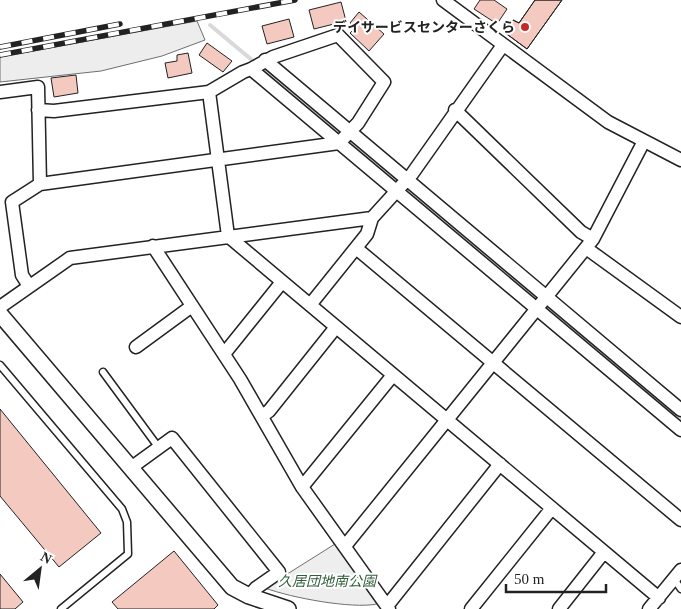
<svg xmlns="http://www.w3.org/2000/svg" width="681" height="609" viewBox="0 0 681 609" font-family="'Times New Roman','Noto Sans JP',serif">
  <rect width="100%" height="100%" fill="#fff"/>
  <path fill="#eee" stroke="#6f6f6f" d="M335,544L377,604C352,609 292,598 265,588Z"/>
  <path fill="#ededed" stroke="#6f6f6f" d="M197,21L205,40L162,56L101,71L0,82V57Z"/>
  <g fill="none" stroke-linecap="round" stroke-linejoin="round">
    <path stroke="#d9d9d9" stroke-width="4" d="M210,25L681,419"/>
  </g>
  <path fill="#f3c9c0" stroke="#222" d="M480,0H494L507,9L497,24L474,9Z
    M535,0H562L527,49L504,32L513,20L519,23Z
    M535,0H562L527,49L504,32L513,20L519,23Z
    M341,2L346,21L314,29L309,10Z
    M359,12L384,34L369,51L350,33L355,28L350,23Z
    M289,19L294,37L267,44L262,26Z
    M207,43L232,61L223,72L199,55Z
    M188,53L192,73L168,78L165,63L177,61V55Z
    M76,75L78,93L54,97L51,78Z
    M0,409L101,533L59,567L0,496Z
    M174,551L218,605L214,609H118L112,602Z
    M0,574L23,602L15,609H0Z"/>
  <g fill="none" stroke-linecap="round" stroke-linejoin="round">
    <defs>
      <path id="service" d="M0,365L122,509L127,522L128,554L61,609
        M103,372L159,448
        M674,579L681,589"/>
      <path id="minor" d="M443,0L608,122L681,160
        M265,60L681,410
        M0,92L38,87L40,184
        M38,110L54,111L209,92
        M455,110L581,232L593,239
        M153,246L240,379L302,487L389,609
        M356,248L681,520
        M586,248L681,317
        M29,286L22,275L12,202L40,184L339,143L358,123L384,82L338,35L273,57L251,69
        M310,305L367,234L372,218
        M0,307L70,258L372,218L412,174L503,45
        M136,347L192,306
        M224,354L282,282
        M262,416L269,411L336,327
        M132,467L172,438L279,572L256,588L249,596
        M302,487L393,375
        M345,546L593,239L644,141
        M659,598L228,236L209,92L243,72L251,69L681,430
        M387,606L500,464
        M471,609L552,508
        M559,609L604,552
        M649,609L681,570"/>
      <path id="tertiary" d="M0,314L232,587L249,596L288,609"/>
    </defs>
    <use href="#service" stroke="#222" stroke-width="9"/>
    <use href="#minor" stroke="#222" stroke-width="15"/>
    <use href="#tertiary" stroke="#222" stroke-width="18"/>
    <use href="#service" stroke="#fff" stroke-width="6"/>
    <use href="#minor" stroke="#fff" stroke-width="12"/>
    <use href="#tertiary" stroke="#fff" stroke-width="15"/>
    <defs>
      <path id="rail" d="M0,47L120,24
        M0,55L295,0"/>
    </defs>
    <use href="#rail" stroke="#222" stroke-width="5.5"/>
    <use href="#rail" stroke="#fff" stroke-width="4" stroke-dasharray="11" stroke-linecap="butt"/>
  </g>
  <circle fill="#c62828" stroke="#fff" stroke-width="2" cx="525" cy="27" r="5"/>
  <g text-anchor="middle" stroke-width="4" stroke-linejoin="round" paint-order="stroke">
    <g font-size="14" font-weight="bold" fill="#222" stroke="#fff" text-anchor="end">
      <text x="515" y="32">デイサービスセンターさくら</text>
    </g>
    <g font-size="14" font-style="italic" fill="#2f5e38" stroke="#fff">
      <text x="327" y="586">久居団地南公園</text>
    </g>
  </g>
  <g transform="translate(40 569) rotate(29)" stroke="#ffffff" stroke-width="4" paint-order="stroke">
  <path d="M0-4L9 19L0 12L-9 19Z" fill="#222222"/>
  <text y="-8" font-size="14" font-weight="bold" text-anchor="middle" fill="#222222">N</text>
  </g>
  <path d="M506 584v8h100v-8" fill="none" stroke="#222222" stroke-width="2.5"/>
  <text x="514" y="584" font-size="15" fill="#222222" stroke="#ffffff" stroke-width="4" paint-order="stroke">50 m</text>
</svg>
